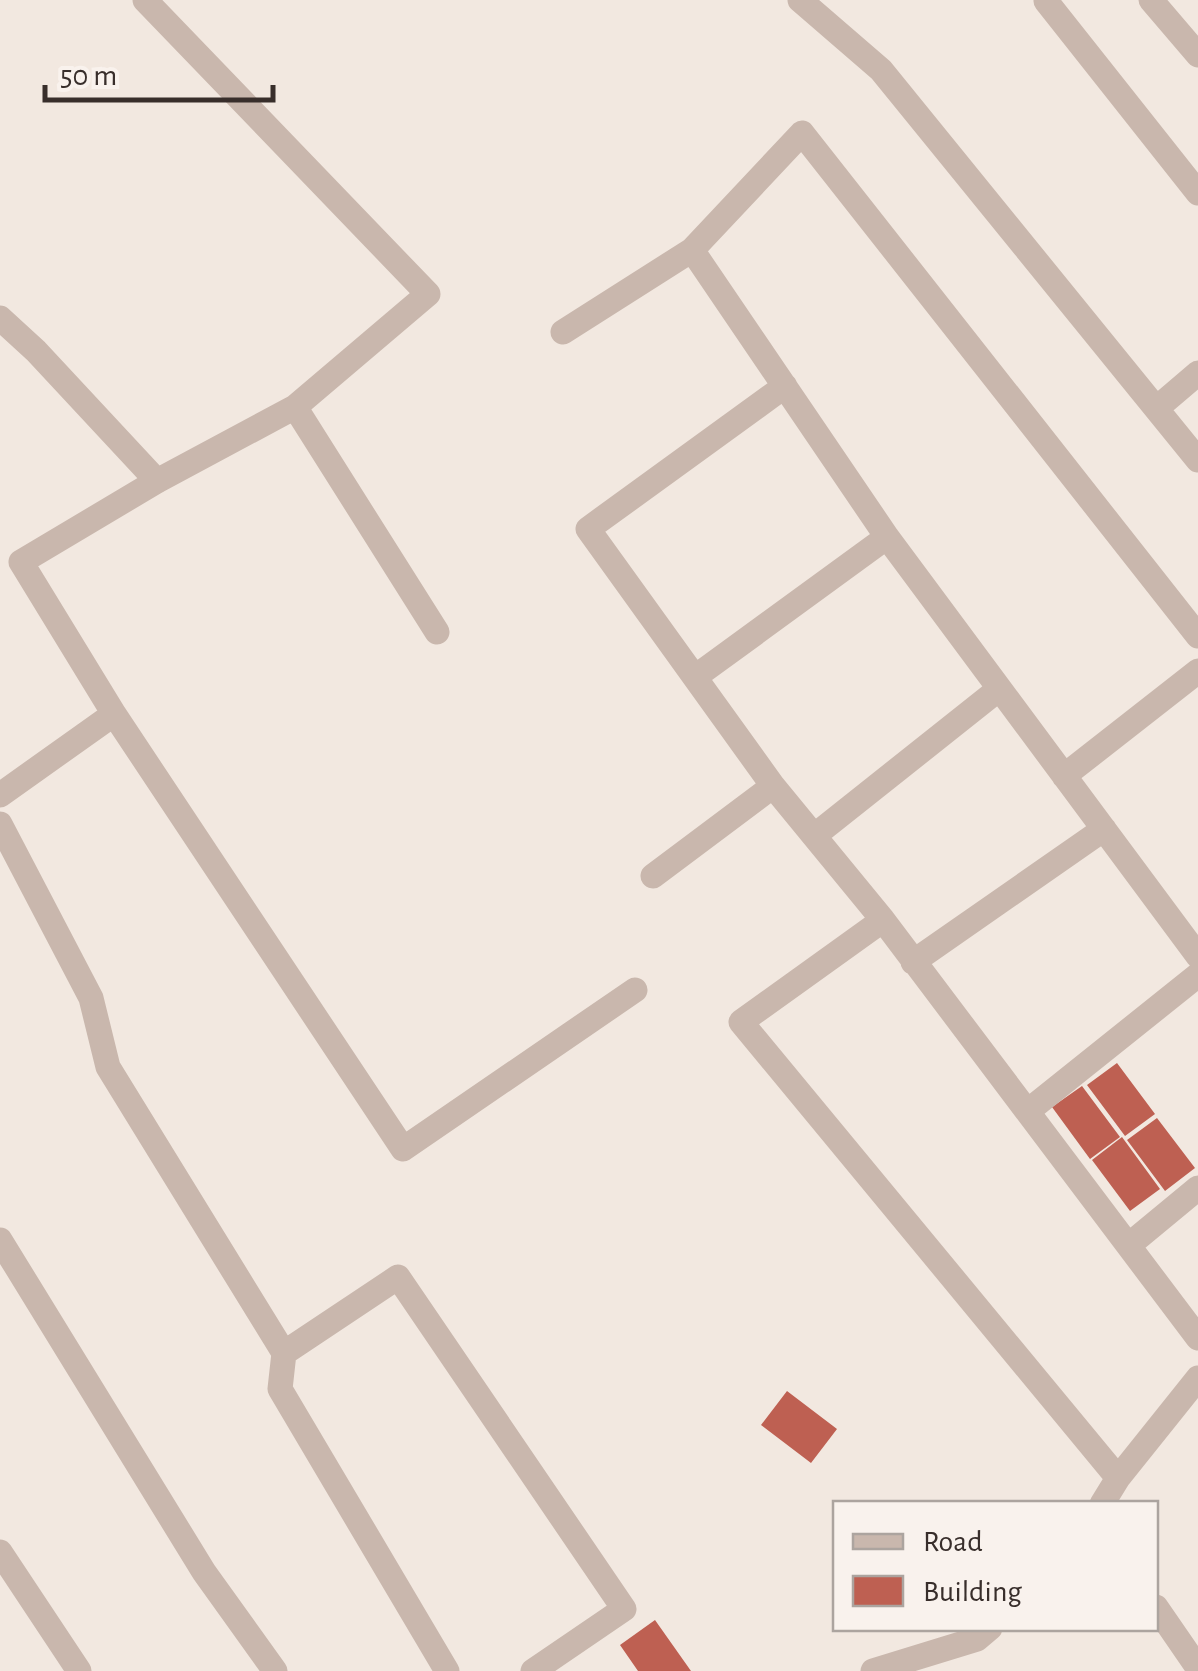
<svg xmlns="http://www.w3.org/2000/svg" width="1198" height="1671" viewBox="0 0 1198 1671" font-family="'Alegreya Sans',sans-serif">
  <rect width="100%" height="100%" fill="#f2e8e0"/>
  <path fill="#be6052" d="M1117,1063L1155,1114L1125,1136L1087,1085Z
    M1082,1086L1120,1137L1090,1159L1052,1107Z
    M1157,1118L1195,1168L1165,1191L1127,1140Z
    M1122,1137L1160,1189L1130,1211L1092,1160Z
    M787,1391L837,1429L811,1463L761,1425Z
    M655,1620L691,1671H638L620,1645Z"/>
  <g fill="none" stroke-linecap="round" stroke-linejoin="round">
    <path stroke="#c9b7ad" stroke-width="25" d="M145,0L428,294L295,407
      M800,0L881,70L1198,460
      M1151,0L1198,55
      M1046,1L1198,193
      M0,318L36,351L157,481
      M563,332L692,250
      M1157,408L1198,373
      M1198,636L802,133L692,250L887,537L1198,956
      M695,677L887,537
      M114,714L403,1149L635,990
      M1064,776L1198,671
      M773,786L588,529L785,386
      M0,795L114,714L21,562L157,481L295,407L437,632
      M0,824L91,998L108,1067L284,1353
      M814,836L999,689
      M653,876L773,786L883,920L741,1022L1118,1478L1102,1504
      M883,920L1198,1338
      M913,962L1104,829
      M1028,1111L1198,975
      M0,1240L204,1572L275,1671
      M1129,1245L1198,1188
      M1118,1478L1198,1378
      M0,1552L79,1671
      M1156,1607L1198,1668
      M447,1671L280,1389L284,1353L398,1277L624,1609L533,1671
      M873,1671L977,1639L990,1628"/>
  </g>
  <rect x="833" y="1501" width="325" height="130" fill="#f9f2ed" stroke="#aca49f" stroke-width="2.5"/>
  <rect x="853" y="1534" width="50" height="15" fill="#c9b7ad" stroke="#aca49f" stroke-width="2.5"/>
  <text x="923" y="1551" font-size="30" fill="#382e2b">Road</text>
  <rect x="853" y="1576" width="50" height="30" fill="#be6052" stroke="#aca49f" stroke-width="2.5"/>
  <text x="923" y="1601" font-size="30" fill="#382e2b">Building</text>
  <path d="M45 85v15h228v-15" fill="none" stroke="#382e2b" stroke-width="5"/>
  <text x="60" y="85" font-size="30" fill="#382e2b" stroke="#f9f2ed" stroke-width="8" paint-order="stroke">50 m</text>
</svg>
